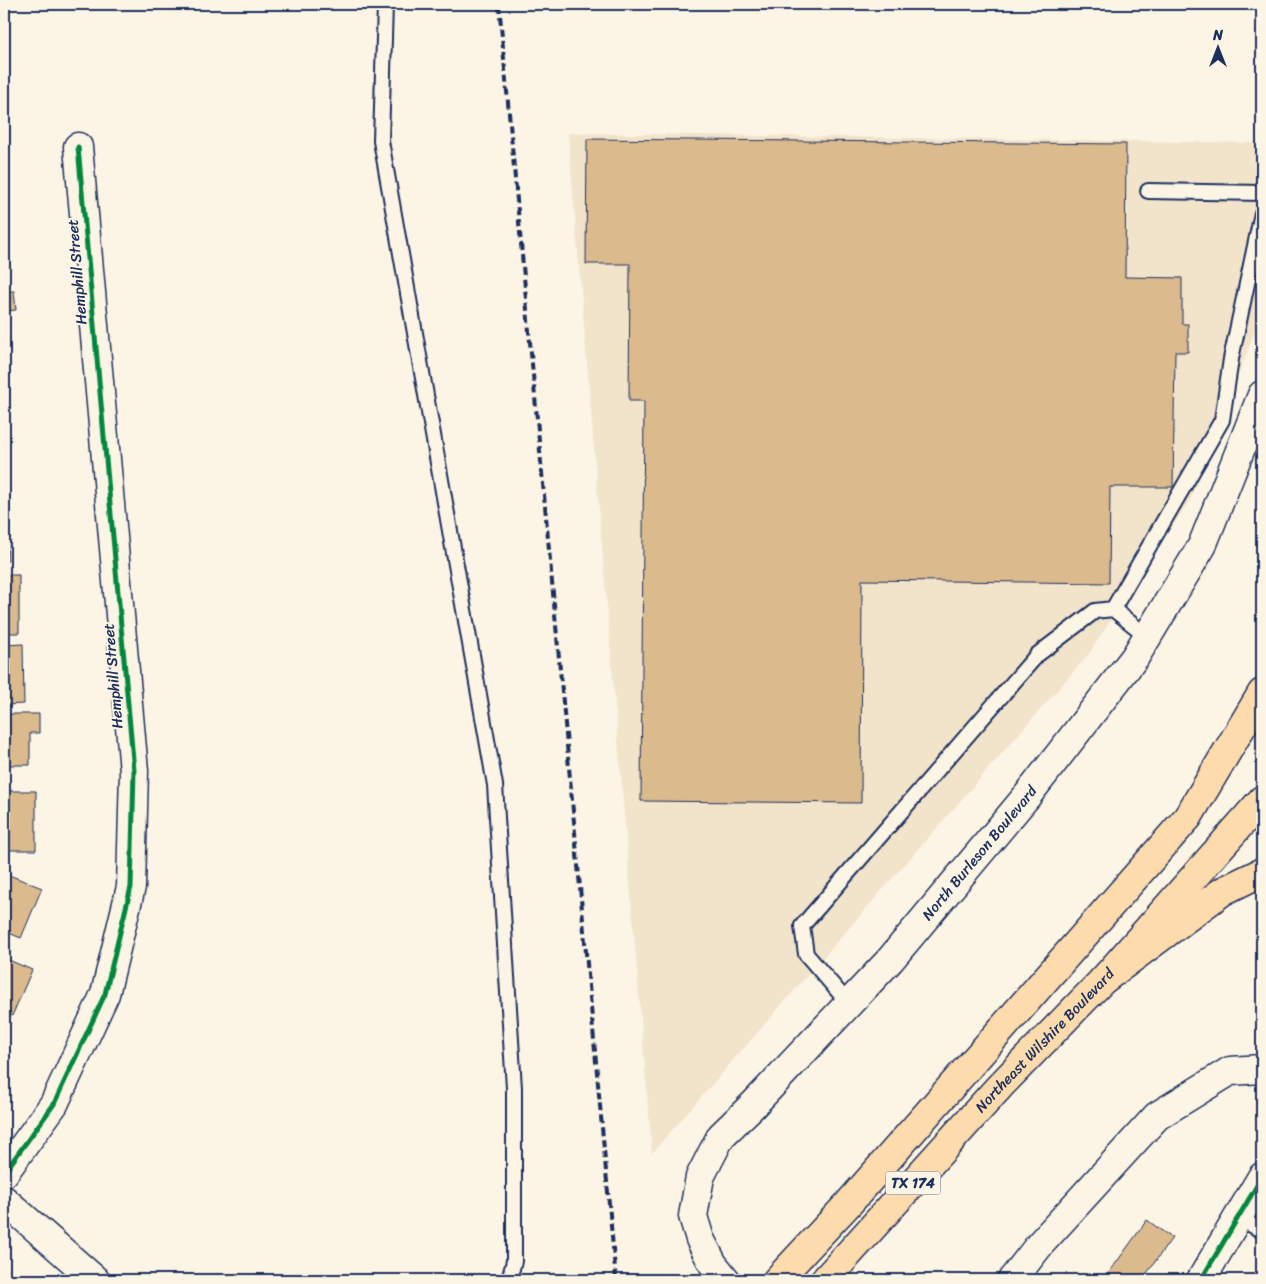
<svg xmlns="http://www.w3.org/2000/svg" width="1266" height="1284" viewBox="0 0 1266 1284" font-family="Sriracha,sans-serif">
  <rect width="100%" height="100%" fill="#fcf5e5"/>
  <filter id="ink" filterUnits="userSpaceOnUse"><feTurbulence type="fractalNoise" baseFrequency=".02" numOctaves="2"/><feDisplacementMap in="SourceGraphic" scale="10" xChannelSelector="R" yChannelSelector="G"/><feConvolveMatrix kernelMatrix="1 2 1 2 8 2 1 2 1" color-interpolation-filters="sRGB"/></filter>
  <g filter="url(#ink)">
    <path fill="#f2e3cb" d="M568,133L1262,143V313L1191,498L1088,655L652,1153Z"/>
    <path fill="#dbba8e" stroke="#1b2f5e" d="M587,139L1126,144L1125,277L1182,278V324H1188V352H1175L1173,487H1110L1109,583L862,580L861,803L641,801L644,401H629L630,264H586Z
      M14,291L16,310L4,311V292Z
      M4,497H6L8,561H4Z
      M4,575H19V633H4Z
      M23,644L24,704L4,705V645Z
      M4,714H39V733H30V765H4Z
      M4,791H36V850H4Z
      M4,873L42,888L21,938L4,931Z
      M4,958L32,970L12,1016L4,1013Z
      M1147,1220L1172,1238L1142,1280H1117L1108,1274Z
      M8,1271L19,1280H4V1275Z"/>
    <g fill="none" stroke-linecap="round" stroke-linejoin="round">
      <defs>
        <path id="lane" d="M385,4L381,141L495,785L514,1088V1261L509,1280
          M1148,191L1262,193
          M1147,636L1113,609L1222,420L1231,359L1262,213
          M849,1004L806,954L802,926L1037,655L1095,611L1113,609
          M1238,1217L1262,1231"/>
        <path id="street" d="M4,1173L54,1104L105,994L131,887L134,771L78,147
          M4,1200L95,1280
          M1201,1280L1262,1177"/>
        <g id="secondary">
          <path id="s1" d="M726,1280L713,1264L700,1239L693,1216L700,1177L721,1136L754,1104L890,960L1027,796L1135,657L1202,546L1262,395"/>
          <path d="M1012,1280L1041,1243L1157,1116L1230,1071L1262,1069"/>
        </g>
        <g id="primary">
          <path d="M777,1280L849,1203L1188,817"/>
          <path id="s2" d="M825,1280L1000,1086L1103,980L1262,800"/>
        </g>
        <path id="highway" d="M1188,817L1262,693
          M1103,980L1223,891L1262,872"/>
      </defs>
      <use href="#lane" stroke="#1b2f5e" stroke-width="18"/>
      <use href="#street" stroke="#1b2f5e" stroke-width="31"/>
      <use href="#secondary" stroke="#1b2f5e" stroke-width="31"/>
      <use href="#primary" stroke="#1b2f5e" stroke-width="31"/>
      <use href="#highway" stroke="#1b2f5e" stroke-width="31"/>
      <use href="#lane" stroke="#fcf5e5" stroke-width="14"/>
      <use href="#street" stroke="#fcf5e5" stroke-width="28"/>
      <use href="#secondary" stroke="#fcf5e5" stroke-width="28"/>
      <use href="#primary" stroke="#fedbac" stroke-width="28"/>
      <use href="#highway" stroke="#fedbac" stroke-width="28"/>
      <path stroke="#1b2f5e" stroke-width="4" stroke-dasharray="8 4" stroke-linecap="butt" d="M499,4L616,1280"/>
      <defs>
        <path id="cycleway" d="M4,1173L54,1104L105,994L131,887L134,771L78,147
          M1201,1280L1262,1177"/>
      </defs>
      <use href="#cycleway" stroke="#fcf5e5" stroke-width="8"/>
      <use href="#cycleway" stroke="#00873e" stroke-width="5"/>
    </g>
  </g>
  <g text-anchor="middle" stroke-width="4" stroke-linejoin="round" paint-order="stroke">
    <rect fill="#fcf5e5" stroke="#5e6a86" stroke-width="1" x="885.5" y="1171.5" width="55" height="23" rx="4"/>
    <g font-size="14" font-weight="bold" fill="#1b2f5e">
      <text x="913" y="1188">TX 174</text>
    </g>
    <g font-size="15" fill="#1b2f5e" stroke="#fcf5e5">
      <text transform="translate(77 272) rotate(-95)" y="5">Hemphill Street</text>
      <text transform="translate(113 676) rotate(-95)" y="5">Hemphill Street</text>
      <text dy="5" stroke="none"><textPath href="#s1" startOffset="542">North Burleson Boulevard</textPath></text>
      <text dy="5" stroke="none"><textPath href="#s2" startOffset="325">Northeast Wilshire Boulevard</textPath></text>
    </g>
  </g>
  <rect width="1266" height="1284" fill="none" stroke="#fcf5e5" stroke-width="20"/>
  <rect x="10" y="10" width="1246" height="1264" fill="none" stroke="#1b2f5e" stroke-width="2" filter="url(#ink)"/>
  <g transform="translate(1218 48)" stroke="#fcf5e5" stroke-width="4" paint-order="stroke">
  <path d="M0-4L9 19L0 12L-9 19Z" fill="#1b2f5e"/>
  <text y="-8" font-size="14" font-weight="bold" text-anchor="middle" fill="#1b2f5e">N</text>
  </g>
</svg>
